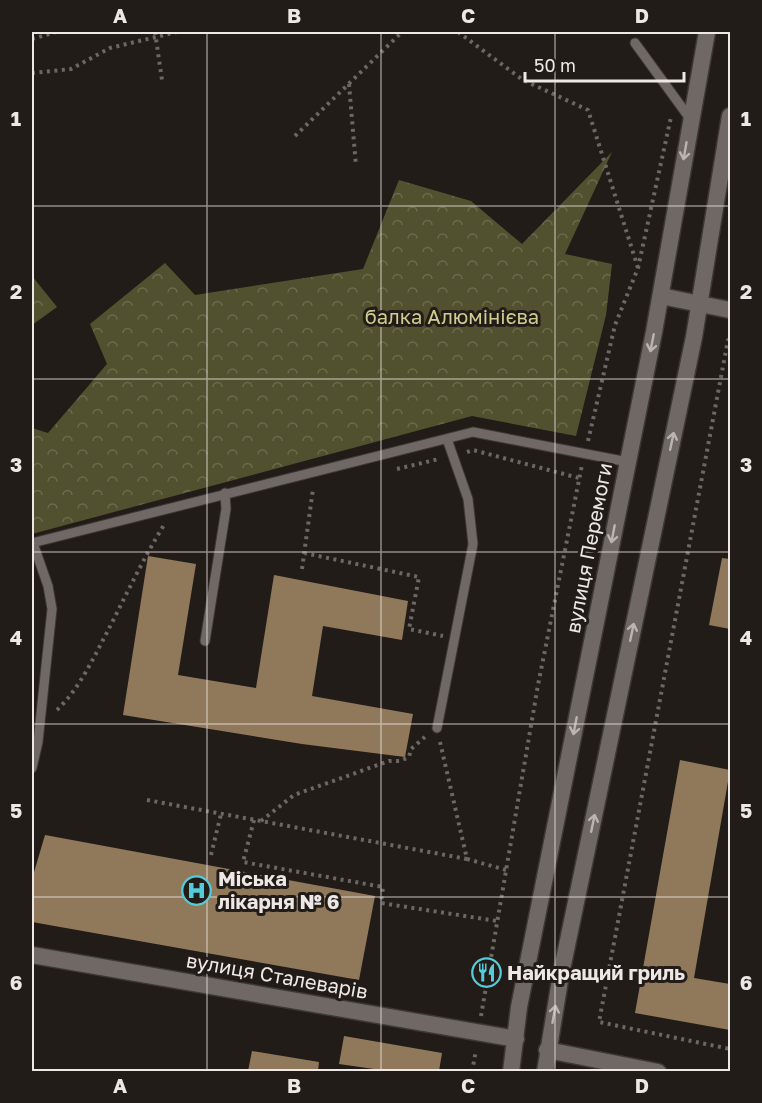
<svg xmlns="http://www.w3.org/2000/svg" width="762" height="1103" viewBox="0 0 762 1103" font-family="'Golos Text',sans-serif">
  <defs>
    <pattern id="forest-crowns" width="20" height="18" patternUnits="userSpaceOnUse" patternTransform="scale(1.5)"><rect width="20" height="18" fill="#52512f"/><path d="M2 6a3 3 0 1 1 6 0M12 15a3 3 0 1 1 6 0" fill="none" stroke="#6b6a4d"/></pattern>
  </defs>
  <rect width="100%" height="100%" fill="#221c19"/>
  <path fill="url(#forest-crowns)" d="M612,152L565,254L612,264L606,315L576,436L472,416L32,534V428L48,433L107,364L90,324L165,263L195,295L363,269L399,180L471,201L522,244Z
    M32,276L57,307L32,325Z"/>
  <path fill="#90795b" d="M148,556L196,564L178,675L256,688L274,575L408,601L402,640L323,626L312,696L413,714L405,757L302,744L123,715Z
    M722,558L730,559V629L709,625Z
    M680,760L730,770L694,978L730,984V1030L635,1013Z
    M45,835L375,896L359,980L32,922V879Z
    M344,1036L442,1053L439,1071H388L339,1064Z
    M252,1051L319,1062L318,1071H248Z"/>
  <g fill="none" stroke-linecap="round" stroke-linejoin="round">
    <defs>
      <path id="service" d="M635,43L691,120
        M32,543L473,432L628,462
        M205,641L226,509L225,493
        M437,728L473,544L468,499L447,439
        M32,768L38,742L52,609L48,586L33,543"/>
      <path id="minor" d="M32,955L516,1039
        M547,1050L658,1072"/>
      <path id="tertiary" d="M700,304L730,310"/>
      <path id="secondary" d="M661,296L700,304
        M511,1072L519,1007L654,332L707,32
        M545,1072L561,974L694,337L730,116"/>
    </defs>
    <use href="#service" stroke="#3d3836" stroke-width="11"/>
    <use href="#minor" stroke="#3d3836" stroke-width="19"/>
    <use href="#tertiary" stroke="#3d3836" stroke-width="19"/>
    <use href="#secondary" stroke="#3d3836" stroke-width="19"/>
    <path stroke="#6c6664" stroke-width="4" stroke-dasharray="3 4.5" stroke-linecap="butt" d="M155,32L162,80
      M458,32L523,80L588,110L638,268
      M32,39L56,32
      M32,73L71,69L110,48L177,32
      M349,84L356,166
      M295,136L402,32
      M730,340H728L599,1022L730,1049
      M588,441L615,325L638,268L671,117
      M467,452L473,450L579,478
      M397,469L439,459
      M304,553L419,577L409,629L443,636
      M302,569L313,489
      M57,710C77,691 90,665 103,640C123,602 141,562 164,525
      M440,742L467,859L506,870
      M147,800L467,859
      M254,820L243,862L383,887L381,903L497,921
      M261,821L294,795L389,761H400L409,757L411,749L426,736
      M211,855L221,814
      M481,1016L538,685L582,465
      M472,1072L476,1050"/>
    <use href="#service" stroke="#706865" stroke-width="9"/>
    <use href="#minor" stroke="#706865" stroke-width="16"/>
    <use href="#tertiary" stroke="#706865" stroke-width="16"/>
    <use href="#secondary" stroke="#706865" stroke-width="16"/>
  </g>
  <defs><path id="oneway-shaft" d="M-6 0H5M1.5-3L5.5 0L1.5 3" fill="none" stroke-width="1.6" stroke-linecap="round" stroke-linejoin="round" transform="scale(1.5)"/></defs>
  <g stroke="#bbb5b2">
    <use href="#oneway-shaft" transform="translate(685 151) rotate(100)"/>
    <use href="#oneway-shaft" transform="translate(652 343) rotate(101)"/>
    <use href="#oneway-shaft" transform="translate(672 441) rotate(-78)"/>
    <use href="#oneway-shaft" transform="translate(613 534) rotate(101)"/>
    <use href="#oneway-shaft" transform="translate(632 632) rotate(-78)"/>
    <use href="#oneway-shaft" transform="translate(575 726) rotate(101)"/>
    <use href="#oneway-shaft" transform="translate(593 823) rotate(-78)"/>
    <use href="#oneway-shaft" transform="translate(554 1014) rotate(-80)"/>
  </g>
  <path fill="none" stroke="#ede8e6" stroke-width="1.5" stroke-opacity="0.55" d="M207,32V1072M381,32V1072M555,32V1072M32,206H730M32,379H730M32,552H730M32,724H730M32,897H730"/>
  <defs>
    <symbol id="hospital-ring" viewBox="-11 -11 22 22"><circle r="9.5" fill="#221c19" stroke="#53cbda" stroke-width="1.5"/><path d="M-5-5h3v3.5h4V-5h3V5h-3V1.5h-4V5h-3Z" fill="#53cbda"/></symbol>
    <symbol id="restaurant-ring" viewBox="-11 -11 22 22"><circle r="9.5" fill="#221c19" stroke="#53cbda" stroke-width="1.5"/><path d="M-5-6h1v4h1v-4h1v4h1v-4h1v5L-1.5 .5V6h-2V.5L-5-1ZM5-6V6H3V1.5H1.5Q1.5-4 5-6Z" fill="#53cbda"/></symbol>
  </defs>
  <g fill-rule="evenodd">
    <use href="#hospital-ring" x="180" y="874" width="33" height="33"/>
    <use href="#restaurant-ring" x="470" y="956" width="33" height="33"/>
  </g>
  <g text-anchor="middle" stroke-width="6" stroke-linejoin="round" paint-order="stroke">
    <g font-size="20" fill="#cfcd8f" stroke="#221c19">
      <text x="452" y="324">балка Алюмінієва</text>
    </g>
    <g font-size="20" fill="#ede8e6" stroke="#221c19">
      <text transform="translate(589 548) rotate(-79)" y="7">вулиця Перемоги</text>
      <text transform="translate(277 976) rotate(10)" y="7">вулиця Сталеварів</text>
    </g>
    <g font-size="20" font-weight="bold" fill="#ede8e6" stroke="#221c19" text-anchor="start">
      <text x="218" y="886">Мiська<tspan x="218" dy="23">лiкарня № 6</tspan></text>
      <text x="507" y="980">Найкращий гриль</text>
    </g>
  </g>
  <rect width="762" height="1103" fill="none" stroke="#221c19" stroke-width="66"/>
  <path d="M525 72v9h159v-9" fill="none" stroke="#ede8e6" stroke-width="3"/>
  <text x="534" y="72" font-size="18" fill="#ede8e6" stroke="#221c19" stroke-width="4.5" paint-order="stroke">50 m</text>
  <rect x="33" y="33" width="696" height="1037" fill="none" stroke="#ede8e6" stroke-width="2"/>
  <g font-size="20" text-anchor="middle" font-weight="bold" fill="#ede8e6">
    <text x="120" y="23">A</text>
    <text x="294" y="23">B</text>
    <text x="468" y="23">C</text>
    <text x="642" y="23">D</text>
    <text x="16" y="126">1</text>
    <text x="746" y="126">1</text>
    <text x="16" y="299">2</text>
    <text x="746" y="299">2</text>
    <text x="16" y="472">3</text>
    <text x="746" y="472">3</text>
    <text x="16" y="645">4</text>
    <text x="746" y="645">4</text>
    <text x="16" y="818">5</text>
    <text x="746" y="818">5</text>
    <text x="16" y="990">6</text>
    <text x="746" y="990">6</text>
    <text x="120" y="1093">A</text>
    <text x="294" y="1093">B</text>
    <text x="468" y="1093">C</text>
    <text x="642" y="1093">D</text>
  </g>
</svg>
